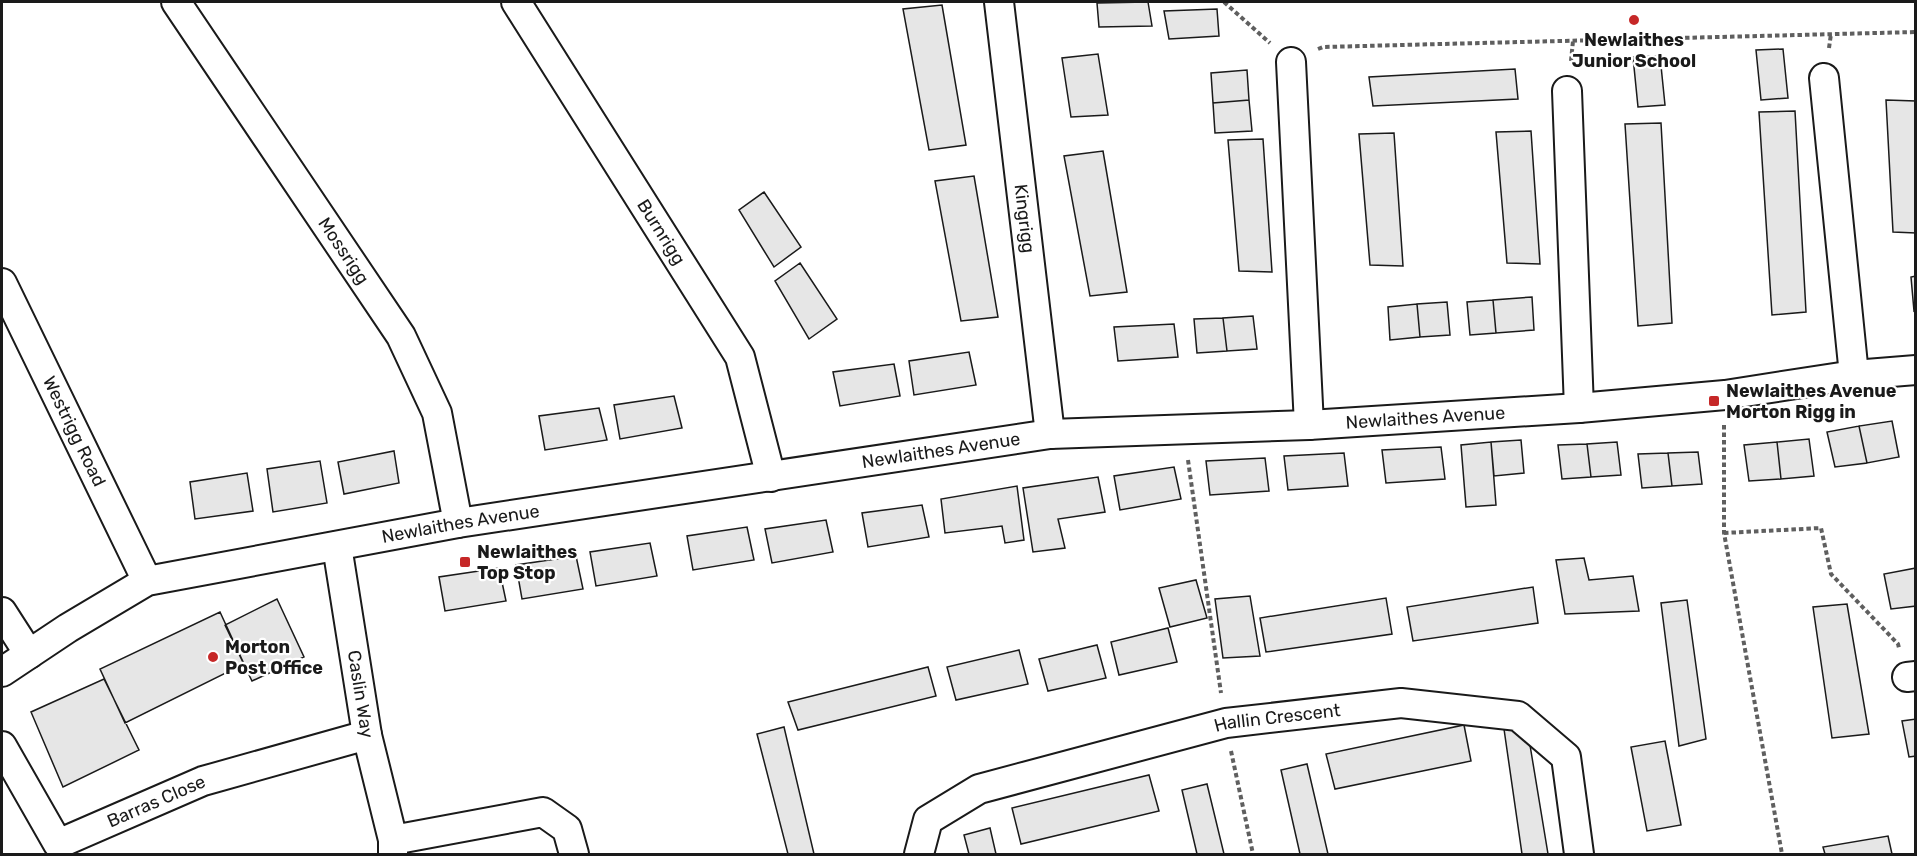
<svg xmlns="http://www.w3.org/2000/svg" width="1917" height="856" viewBox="0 0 1917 856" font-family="Rubik,sans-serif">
  <rect width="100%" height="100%" fill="#fff"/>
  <path fill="#e6e6e6" stroke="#1a1a1a" stroke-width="1.5" d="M1148,2L1152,26L1099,27L1097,3Z
    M942,5L966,145L929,150L903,9Z
    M1217,9L1219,36L1169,39L1164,11Z
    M1783,49L1788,98L1761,100L1756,50Z
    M1098,54L1108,115L1071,117L1062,58Z
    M1660,56L1665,105L1638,107L1633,57Z
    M1515,69L1518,99L1373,106L1369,77Z
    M1247,70L1249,100L1213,103L1211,73Z
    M1249,100L1252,131L1215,133L1213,103Z
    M1886,100L1916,101V233L1893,232Z
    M1795,111L1806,312L1772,315L1759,112Z
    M1661,123L1672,323L1638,326L1625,124Z
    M1531,131L1540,264L1507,263L1496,132Z
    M1394,133L1403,266L1370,265L1359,134Z
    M1263,139L1272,272L1239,271L1228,140Z
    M1103,151L1127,292L1090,296L1064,156Z
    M974,176L998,317L961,321L935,181Z
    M764,192L801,247L774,267L739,210Z
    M800,263L837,319L809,339L775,281Z
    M1916,276V310L1914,311L1911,277Z
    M1532,297L1534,330L1496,333L1493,300Z
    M1493,300L1496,333L1470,335L1467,302Z
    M1447,302L1450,335L1420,337L1417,304Z
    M1417,304L1420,337L1390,340L1388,307Z
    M1253,316L1257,349L1227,351L1223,318Z
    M1223,318L1227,351L1197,353L1194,319Z
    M1174,324L1178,357L1118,361L1114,327Z
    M969,352L976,385L914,395L909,361Z
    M894,364L900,396L840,406L833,372Z
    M674,396L682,428L620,439L614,405Z
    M599,408L607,440L545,450L539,416Z
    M1892,421L1899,457L1867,463L1859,426Z
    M1859,426L1867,463L1835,467L1827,432Z
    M1809,439L1814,476L1781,479L1777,442Z
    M1521,440L1524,473L1494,476L1491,442Z
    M1491,442L1496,505L1466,507L1461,445Z
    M1617,442L1621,475L1591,477L1587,444Z
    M1777,442L1781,479L1749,481L1744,445Z
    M1587,444L1591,477L1562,479L1558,445Z
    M1441,447L1445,479L1386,483L1382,450Z
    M394,451L399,483L344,494L338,462Z
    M1698,452L1702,484L1672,486L1668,453Z
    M1344,453L1348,486L1288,490L1284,456Z
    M1668,453L1672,486L1642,488L1638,454Z
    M1265,458L1269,491L1210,495L1206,461Z
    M320,461L327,503L273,512L267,469Z
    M1174,467L1181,499L1120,510L1114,476Z
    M247,473L253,511L195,519L190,482Z
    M1098,477L1105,512L1058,519L1065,548L1033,552L1023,488Z
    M1017,486L1024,540L1005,543L1002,526L945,533L941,499Z
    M922,505L929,537L868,547L862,513Z
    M826,520L833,552L772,563L765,529Z
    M747,527L754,560L693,570L687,536Z
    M650,543L657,576L596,586L590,552Z
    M576,556L583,589L522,599L516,565Z
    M1584,558L1589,580L1633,576L1639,611L1565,614L1556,560Z
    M499,568L506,601L445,611L439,577Z
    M1916,568V606L1891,609L1884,574Z
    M1196,580L1207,618L1170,627L1159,588Z
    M1533,587L1538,623L1413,641L1407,607Z
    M1250,596L1260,656L1223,658L1215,599Z
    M1386,598L1392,634L1266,652L1260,618Z
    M277,599L304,657L252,681L225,625Z
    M1687,600L1706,739L1679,746L1661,603Z
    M1847,604L1869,734L1832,738L1813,607Z
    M220,612L244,664L125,723L100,669Z
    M1168,628L1177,662L1119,675L1111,642Z
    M1097,645L1106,678L1048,691L1039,659Z
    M1019,650L1028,684L956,700L947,667Z
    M928,667L936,696L798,730L788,702Z
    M104,679L139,750L63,787L31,712Z
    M1916,719V756L1909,757L1902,721Z
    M1464,725L1471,761L1335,789L1326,754Z
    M784,727L814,854H788L757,734Z
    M1527,727L1548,854H1522L1504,729Z
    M1665,741L1681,825L1647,831L1631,747Z
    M1307,764L1328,854H1300L1281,770Z
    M1149,775L1159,811L1021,844L1012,808Z
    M1207,784L1224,854H1197L1182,790Z
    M990,828L996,854H969L964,835Z
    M1888,836L1892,854H1825L1823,847Z"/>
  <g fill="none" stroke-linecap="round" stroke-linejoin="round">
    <defs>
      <g id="street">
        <path id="s1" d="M176,2L401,336L437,413L458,523"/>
        <path id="s2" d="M516,2L740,357L771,477"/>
        <path id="s3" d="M999,2L1050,434"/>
        <path d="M1291,62L1309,425"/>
        <path d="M1824,78L1854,375"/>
        <path d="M1567,91L1579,408"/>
        <path id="s4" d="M2,283L147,581"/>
        <path id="s5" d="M337,546L367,735L393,840V854"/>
        <path d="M2,612L29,654"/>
        <path id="s6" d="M2,672L68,628L147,581L458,523L1050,434L1309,425L1579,408L1725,395L1854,375L1916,370"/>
        <path d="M1907,677L1916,676"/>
        <path id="s7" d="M2,746L58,844L203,781L367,735"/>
        <path d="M393,840L543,812L567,829L574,854"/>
        <path id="s8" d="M919,854L928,820L979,789L1226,723L1401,703L1518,716L1566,757L1579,854"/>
      </g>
    </defs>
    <use href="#street" stroke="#1a1a1a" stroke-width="32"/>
    <path stroke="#5f5f5f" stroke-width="4" stroke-dasharray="4.5 3" stroke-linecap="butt" d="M1224,2L1270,43
      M1829,48L1831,34
      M1318,49L1323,47L1916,32
      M1571,61L1573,41
      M1724,425V533L1782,854
      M1188,460L1221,693
      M1724,533L1821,528L1831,574L1898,644L1899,648
      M1231,751L1253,854"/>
    <use href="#street" stroke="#fff" stroke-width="28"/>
  </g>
  <g fill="#c62828" stroke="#fff" stroke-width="2">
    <circle cx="1634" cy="20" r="6"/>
    <rect x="1708" y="395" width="12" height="12" rx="3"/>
    <rect x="459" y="556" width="12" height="12" rx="3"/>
    <circle cx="213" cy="657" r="6"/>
  </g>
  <g text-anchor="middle" stroke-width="4.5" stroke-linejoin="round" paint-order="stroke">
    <g font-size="18" font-weight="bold" fill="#1a1a1a" stroke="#fff" text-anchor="start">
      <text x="1634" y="46" text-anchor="middle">Newlaithes<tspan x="1634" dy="21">Junior School</tspan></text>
      <text x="1726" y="397">Newlaithes Avenue<tspan x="1726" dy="21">Morton Rigg in</tspan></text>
      <text x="477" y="558">Newlaithes<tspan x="477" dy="21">Top Stop</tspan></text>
      <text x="225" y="653">Morton<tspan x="225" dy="21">Post Office</tspan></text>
    </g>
    <g font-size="18" fill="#1a1a1a" stroke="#fff">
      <text dy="6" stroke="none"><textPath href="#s3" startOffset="218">Kingrigg</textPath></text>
      <text dy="6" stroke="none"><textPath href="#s2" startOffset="272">Burnrigg</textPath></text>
      <text dy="6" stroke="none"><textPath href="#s1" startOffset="300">Mossrigg</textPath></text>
      <text dy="6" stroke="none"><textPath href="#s6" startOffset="1462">Newlaithes Avenue</textPath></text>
      <text dy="6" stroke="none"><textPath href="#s4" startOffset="165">Westrigg Road</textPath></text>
      <text dy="6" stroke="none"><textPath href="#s6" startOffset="976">Newlaithes Avenue</textPath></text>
      <text dy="6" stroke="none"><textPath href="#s6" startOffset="490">Newlaithes Avenue</textPath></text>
      <text dy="6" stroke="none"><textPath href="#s5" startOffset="150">Caslin Way</textPath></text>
      <text dy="6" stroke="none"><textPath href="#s8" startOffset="402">Hallin Crescent</textPath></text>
      <text dy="6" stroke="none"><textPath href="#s7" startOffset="220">Barras Close</textPath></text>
    </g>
  </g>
  <rect width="1917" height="856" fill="none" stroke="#1a1a1a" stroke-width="6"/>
</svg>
